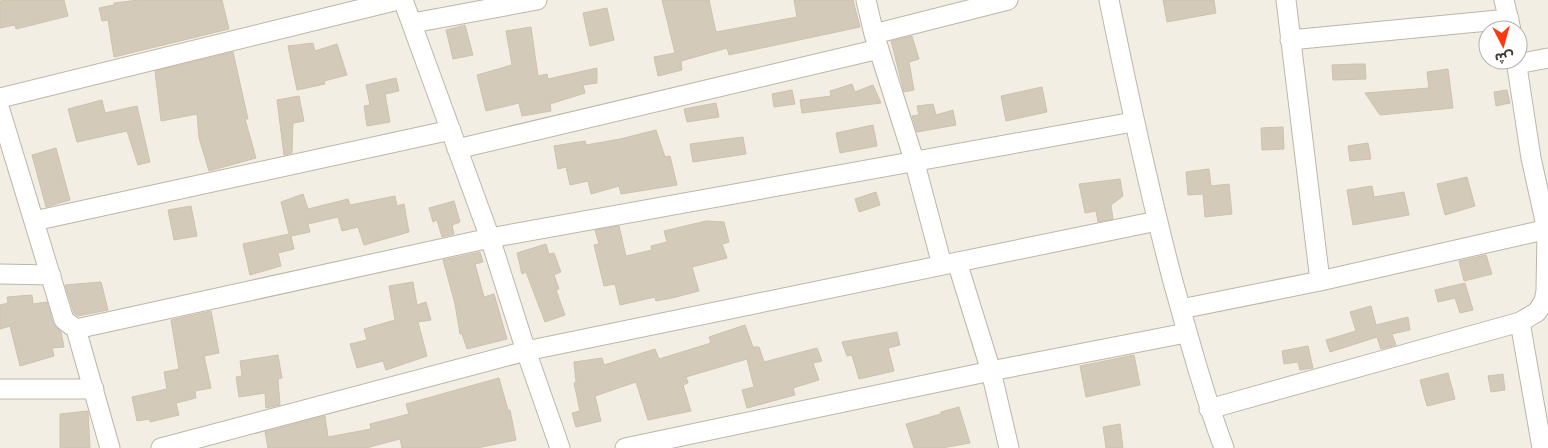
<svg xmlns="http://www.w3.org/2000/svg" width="1548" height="448" viewBox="0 0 1548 448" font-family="'Roboto Condensed','Noto Sans Arabic',sans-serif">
  <rect width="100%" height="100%" fill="#f2eee3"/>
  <path fill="#d4cab9" stroke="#cfc2ac" d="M7,0H64L68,16L16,29L15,25L0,28V1Z
    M139,0H222L229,29L114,57L108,20L102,21L99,8L114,5V3Z
    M662,0H709L716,32L797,17L794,0H853L860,27L729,55L727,48L681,61L682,70L658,76L654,57L675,53Z
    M1163,0H1214L1216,13L1167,22Z
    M607,8L614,40L590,46L583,13Z
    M465,25L473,55L453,59L446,30Z
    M531,27L538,76L547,74L548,79L597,68V83L583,85L585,93L550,104L551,111L522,116L519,103L486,111L477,75L512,65L506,31Z
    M912,36L919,59L909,62L914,90L904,92L891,41Z
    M313,43L315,51L337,44L347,75L324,81L325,84L297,90L288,46Z
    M233,52L248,119H245L256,158L209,171L199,138L197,114L161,121L155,71Z
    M1356,64H1365L1366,79L1333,80L1332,65Z
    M1448,69L1453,108L1380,115L1365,93L1429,88L1427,72Z
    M396,78L399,91L385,94L390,122L367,126L364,106L370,105L366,85Z
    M852,84L855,92L873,85L881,103L802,113L800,100L831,96L830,91Z
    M1042,87L1047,112L1006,121L1001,96Z
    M792,90L795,104L774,107L772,94Z
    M1507,90L1510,103L1496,106L1494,92Z
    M299,96L304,121L293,123L292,153L284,155L277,100Z
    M102,100L105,113L137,106L150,162L138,165L127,131L77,142L68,109Z
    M716,103L719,117L687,122L684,109Z
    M933,104L936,115L953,110L956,125L917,132L912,116L919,115L917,106Z
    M873,125L877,146L840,153L836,133Z
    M1283,127L1284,149L1262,150L1261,128Z
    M656,130L665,157L670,156L677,185L621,194L619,186L591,194L588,181L570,185L566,167L558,169L554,146L585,141L586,145L620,139Z
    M743,137L746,154L693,162L690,144Z
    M1368,143L1371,159L1350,161L1348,146Z
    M56,148L70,200L46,207L32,155Z
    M1209,169L1211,186L1229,184L1232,214L1205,217L1203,194L1188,195L1186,172Z
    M1467,177L1475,206L1445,215L1437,184Z
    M1120,179L1123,196L1111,205L1113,219L1098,222L1096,211L1085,213L1079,184Z
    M1372,186L1374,197L1404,192L1409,215L1353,225L1347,190Z
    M876,192L880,205L859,212L855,199Z
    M303,194L308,209L348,199L350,205L395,196L397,206L404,204L409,232L364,245L358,227L342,231L338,217L308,224L310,232L291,236L294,249L278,253L281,266L250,275L243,244L289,234L281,202Z
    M454,201L460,222L452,225L454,234L442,237L437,220L433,222L429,208Z
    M191,206L197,236L174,240L168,210Z
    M706,221L724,222L729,242L722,244L727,258L692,267L699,291L672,298L656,301L655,297L620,305L615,284L604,286L594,245L599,244L595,230L619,226L626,256L652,250L651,246L667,242L664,231Z
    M546,244L549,254L554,253L561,272L554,275L559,289L556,290L565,315L545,322L526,272L522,274L517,253Z
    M480,252L483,262L475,264L484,297L494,294L507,339L467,349L462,334H460L455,304L443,260Z
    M1486,255L1492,274L1464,281L1459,261Z
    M101,282L108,310L78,316L74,313L65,285Z
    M413,282L417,305L426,302L431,320L418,322L427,356L386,370L383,361L357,368L350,344L367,340L364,329L395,320L389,286Z
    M1465,283L1473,310L1460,313L1455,298L1438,302L1435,290Z
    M32,295L33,304L47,302L53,323L61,332L64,347L52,348L54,356L20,366L10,326L0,329V305L8,303L7,297Z
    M1371,306L1376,325L1408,317L1410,330L1392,334L1396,345L1381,349L1377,337L1330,352L1326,340L1356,331L1350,312Z
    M211,311L219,353L204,356L211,388L195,391L196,398L176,403L179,415L150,422V419L137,421L132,397L167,389L164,372L179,369L171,320Z
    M745,325L753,347H759L764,362L817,348L822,361L813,363L819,380L793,388L795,395L747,408L742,390L754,387L747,359L686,377L688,383L683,385L691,411L648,420L636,382L595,396L601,421L576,427L572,413L580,411L574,383L576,382L574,362L602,358L604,365L655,349L659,359L711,343L709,337Z
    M897,332L900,345L888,348L894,371L859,379L852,355L847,356L842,342Z
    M1308,346L1313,368L1300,370L1298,362L1284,364L1282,351Z
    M278,355L282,378L278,379L280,405L266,408L265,393L239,397L236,377L242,376L240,361Z
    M1134,355L1140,385L1086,397L1080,366Z
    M1448,373L1455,399L1427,406L1420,380Z
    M1503,374L1505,390L1491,392L1488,376Z
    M499,378L508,410H510L516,440L477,448H402L400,439L366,448H268L265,432L325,416L328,437L371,429L370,424L409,414L406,404Z
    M959,407L970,443L942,448H914L906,424L941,414V412Z
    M88,411L90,448H60V414Z
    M1120,424L1123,448H1106L1103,427Z"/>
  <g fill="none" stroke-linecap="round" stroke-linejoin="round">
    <defs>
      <path id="street" d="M403,0L490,238L526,351L560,448
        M866,0L874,34L914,160L942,265
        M1109,0C1128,93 1148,186 1172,278C1188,335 1203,392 1224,448
        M1286,0L1320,281
        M1504,0L1511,30
        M413,23L537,0
        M874,34L1008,0
        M1290,40L1509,19
        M1517,64L1548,58
        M0,98L398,0
        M0,110L64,320L76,329L110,448
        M457,149L879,49
        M34,221L451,130
        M957,262L991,371L1009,448
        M0,274L51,275
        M1181,309L1320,281L1548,229
        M1520,322L1542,448
        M76,329L490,238L1133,122
        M0,389H94
        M1209,409L1520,322L1537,312L1544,301L1546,291L1547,230L1531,158L1516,60
        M161,448L526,351L1157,221
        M625,448L991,371L1186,333"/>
    </defs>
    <use href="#street" stroke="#beb6a6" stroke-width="21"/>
    <use href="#street" stroke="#fff" stroke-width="19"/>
  </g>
  <g transform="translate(1503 45) rotate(174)"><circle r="24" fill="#ffffff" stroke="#b4b2ad"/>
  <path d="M0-4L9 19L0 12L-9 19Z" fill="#ff380e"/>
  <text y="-8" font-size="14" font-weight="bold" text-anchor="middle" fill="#443e33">ش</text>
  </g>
</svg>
